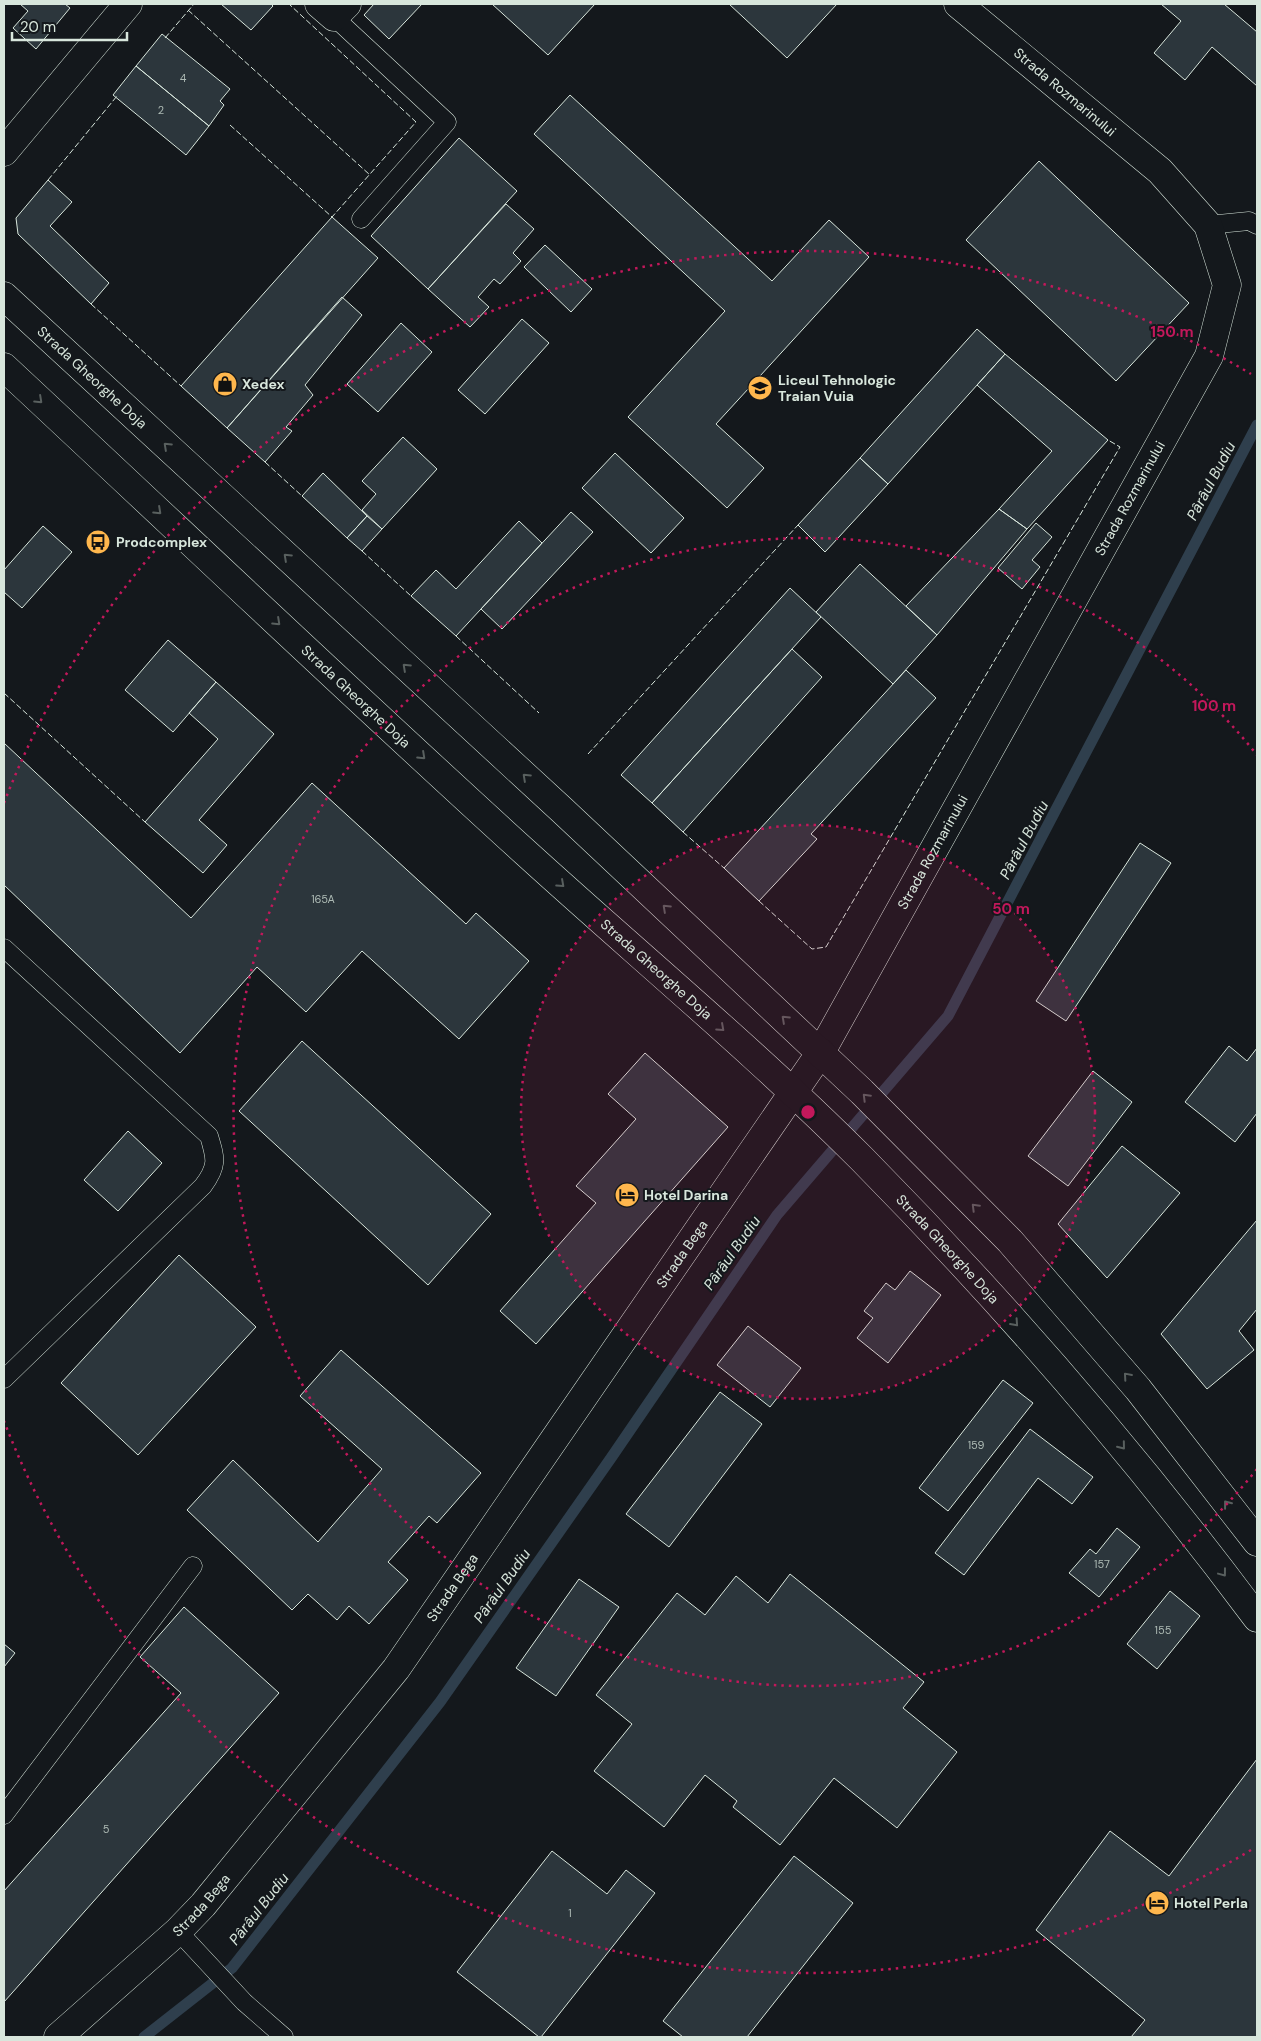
<svg xmlns="http://www.w3.org/2000/svg" width="1261" height="2041" viewBox="0 0 1261 2041" font-family="'DM Sans',sans-serif">
  <rect width="100%" height="100%" fill="#14181c"/>
  <g fill="none" stroke-linecap="round" stroke-linejoin="round">
    <path stroke="#2f3f4d" stroke-width="11" d="M144,2037L232,1968L440,1702L611,1458L777,1215L948,1016L1257,425"/>
  </g>
  <path fill="#2c363c" stroke="#d8e6dc" d="M20,4H65L70,8L36,49L13,28L28,11Z
    M221,4H271L273,6L251,30Z
    M374,4H422L389,39L364,15Z
    M492,4H595L548,55Z
    M729,4H837L787,58Z
    M1161,4H1224L1257,32V86L1212,47L1185,80L1154,53L1181,21Z
    M162,34L230,89L220,101L224,105L209,126L136,66Z
    M136,66L209,126L186,155L113,95Z
    M570,95L772,281L829,220L869,257L716,424L764,468L727,508L628,417L725,311L534,134Z
    M459,138L517,191L428,289L371,236Z
    M1039,161L1189,303L1116,381L966,240Z
    M48,180L72,202L50,226L109,283L91,304L18,234L16,218Z
    M506,204L534,229L513,253L521,261L500,284L494,279L478,297L489,307L470,327L428,289Z
    M332,217L378,258L227,428L181,386Z
    M545,245L592,289L571,312L524,267Z
    M342,297L362,315L305,385L313,395L286,427L292,431L265,462L227,428Z
    M522,319L549,343L485,414L458,390Z
    M401,323L432,352L378,412L347,384Z
    M977,329L1005,354L888,484L860,458Z
    M1005,354L1108,440L1027,529L999,509L1052,451L977,385Z
    M403,437L437,469L382,529L362,510L376,494L362,481Z
    M615,453L684,518L651,553L582,488Z
    M860,458L888,484L825,552L798,525Z
    M323,473L367,516L347,538L302,496Z
    M999,509L1027,529L937,635L906,606Z
    M571,512L593,532L502,629L481,609Z
    M367,516L382,529L362,551L347,538Z
    M519,521L542,543L456,636L411,596L436,570L456,589Z
    M1036,523L1052,537L1032,560L1040,567L1022,589L998,568Z
    M43,526L72,552L22,608L4,592V570Z
    M860,564L937,635L893,684L816,612Z
    M790,588L821,617L652,803L621,775Z
    M168,640L216,682L173,732L125,690Z
    M792,649L822,677L683,832L652,803Z
    M906,670L936,698L811,834L817,839L759,901L724,868Z
    M216,682L274,734L199,820L227,845L203,873L145,822L218,739L189,713Z
    M4,743L191,918L312,783L466,924L476,913L529,961L459,1039L362,951L306,1012L257,967L180,1053L4,885Z
    M1140,843L1171,863L1066,1021L1036,1001Z
    M302,1041L491,1214L428,1285L239,1111Z
    M1229,1046L1247,1061L1257,1048V1113L1235,1142L1185,1102Z
    M645,1053L728,1127L536,1344L500,1311L596,1203L576,1186L636,1119L608,1094Z
    M1093,1071L1132,1102L1068,1186L1028,1156Z
    M128,1131L162,1163L118,1211L84,1180Z
    M1122,1146L1180,1193L1107,1278L1058,1224Z
    M1257,1220V1309L1239,1331L1254,1350L1207,1389L1161,1334Z
    M179,1255L256,1327L138,1455L61,1383Z
    M910,1271L941,1295L888,1363L857,1338L873,1318L864,1311L886,1283L895,1290Z
    M748,1326L801,1368L770,1407L717,1365Z
    M341,1350L481,1473L437,1523L429,1516L388,1562L408,1580L369,1624L349,1606L337,1620L308,1594L292,1610L187,1510L233,1460L318,1542L382,1469L300,1396Z
    M1003,1380L1033,1403L948,1511L919,1488Z
    M720,1392L762,1424L669,1547L626,1514Z
    M1030,1429L1093,1477L1072,1504L1038,1478L964,1575L935,1553Z
    M1117,1528L1140,1547L1099,1597L1069,1573L1090,1549L1096,1554Z
    M790,1574L924,1682L903,1708L957,1752L897,1828L834,1778L780,1845L733,1807L737,1801L705,1775L664,1827L594,1771L632,1724L596,1695L677,1593L705,1615L736,1576L768,1603Z
    M579,1579L619,1607L556,1696L516,1668Z
    M1170,1591L1200,1616L1157,1669L1127,1644Z
    M184,1607L279,1693L4,2002V1891L181,1693L140,1657Z
    M4,1644L15,1653L4,1667Z
    M1257,1759V2037H1131L1145,2020L1036,1930L1110,1831L1169,1876Z
    M552,1851L607,1894L626,1870L655,1893L541,2037H539L457,1972Z
    M794,1856L853,1903L747,2037H683L663,2021Z"/>
  <g fill="none" stroke-linecap="round" stroke-linejoin="round">
    <defs>
      <path id="lane" d="M334,17L447,122L361,219
        M1208,225L1249,221L1257,225
        M4,948L209,1136C216,1159 218,1166 203,1186L4,1379
        M4,1815L193,1566
        M178,1931L244,2002L284,2037"/>
      <g id="street">
        <path d="M319,4L334,17L347,4"/>
        <path d="M4,152L128,4"/>
        <path id="s1" d="M821,1052L1209,356L1227,285L1208,225L1160,171L958,4"/>
      </g>
      <g id="secondary">
        <path id="s2" d="M58,2037L178,1931L203,1905L396,1669L821,1052"/>
      </g>
      <g id="primary">
        <path id="s3" d="M4,296L562,810L862,1092L1010,1241L1138,1389L1257,1542"/>
        <path id="s4" d="M4,367C178,529 350,693 526,853C638,955 755,1052 862,1159C1004,1303 1137,1457 1257,1618"/>
      </g>
    </defs>
    <use href="#lane" stroke="#d8e6dc" stroke-width="19"/>
    <use href="#street" stroke="#d8e6dc" stroke-width="29"/>
    <use href="#secondary" stroke="#d8e6dc" stroke-width="29"/>
    <use href="#primary" stroke="#d8e6dc" stroke-width="29"/>
    <use href="#lane" stroke="#14181c" stroke-width="18"/>
    <use href="#street" stroke="#14181c" stroke-width="28"/>
    <use href="#secondary" stroke="#14181c" stroke-width="28"/>
    <use href="#primary" stroke="#14181c" stroke-width="28"/>
    <path stroke="#d8e6dc" stroke-width="1" stroke-dasharray="6 2.5" stroke-linecap="butt" d="M188,10L370,175
      M165,38L194,4
      M230,125L332,217L416,122L289,4
      M48,180L117,96
      M91,304L181,386
      M265,462L302,496
      M362,551L411,596
      M456,636L539,713
      M4,693L145,822
      M588,754L798,525
      M683,832L724,868
      M759,901L812,949L826,947L1120,447L1108,440"/>
  </g>
  <defs><path id="oneway-chevron" d="M-2-3.5L2.5 0L-2 3.5" fill="none" stroke-width="1.6" stroke-linecap="round" stroke-linejoin="round" transform="scale(1.25)"/></defs>
  <g stroke="#59605f">
    <use href="#oneway-chevron" transform="translate(39 400) rotate(43)"/>
    <use href="#oneway-chevron" transform="translate(167 446) rotate(-137)"/>
    <use href="#oneway-chevron" transform="translate(158 511) rotate(43)"/>
    <use href="#oneway-chevron" transform="translate(287 557) rotate(-137)"/>
    <use href="#oneway-chevron" transform="translate(277 622) rotate(43)"/>
    <use href="#oneway-chevron" transform="translate(406 667) rotate(-137)"/>
    <use href="#oneway-chevron" transform="translate(422 756) rotate(43)"/>
    <use href="#oneway-chevron" transform="translate(526 777) rotate(-137)"/>
    <use href="#oneway-chevron" transform="translate(561 884) rotate(42)"/>
    <use href="#oneway-chevron" transform="translate(666 908) rotate(-137)"/>
    <use href="#oneway-chevron" transform="translate(785 1019) rotate(-137)"/>
    <use href="#oneway-chevron" transform="translate(721 1028) rotate(42)"/>
    <use href="#oneway-chevron" transform="translate(866 1097) rotate(-135)"/>
    <use href="#oneway-chevron" transform="translate(975 1207) rotate(-135)"/>
    <use href="#oneway-chevron" transform="translate(1015 1323) rotate(48)"/>
    <use href="#oneway-chevron" transform="translate(1127 1376) rotate(-131)"/>
    <use href="#oneway-chevron" transform="translate(1122 1446) rotate(51)"/>
    <use href="#oneway-chevron" transform="translate(1227 1504) rotate(-128)"/>
    <use href="#oneway-chevron" transform="translate(1223 1573) rotate(53)"/>
  </g>
  <circle cx="808" cy="1112" r="287" fill="#c2185b" fill-opacity=".12"/>
  <g fill="none" stroke="#c2185b" stroke-width="2.5" stroke-dasharray="2.5 5">
    <circle cx="808" cy="1112" r="287"/>
    <path d="M1257 1469A574 574 0 1 1 1257 755"/>
    <path d="M1251 1850A861 861 0 0 1 4 1421M4 803A861 861 0 0 1 1251 374"/>
  </g>
  <defs>
    <symbol id="shop-disc" viewBox="-11 -11 22 22"><circle r="9.5" fill="#ffb74d" stroke="#14181c"/><path d="M-5-2.5h2.3a2.7 3.5 0 0 1 5.4 0H5L5.5 6h-11ZM-1.5-2.5h3a1.5 2.3 0 0 0-3 0Z" fill="#111"/></symbol>
    <symbol id="school-disc" viewBox="-11 -11 22 22"><circle r="9.5" fill="#ffb74d" stroke="#14181c"/><path d="M0-5L7-2L0 1L-7-2ZM-4 1L0 2.5L4 1V4Q0 6-4 4Z" fill="#111"/></symbol>
    <symbol id="bus-disc" viewBox="-11 -11 22 22"><circle r="9.5" fill="#ffb74d" stroke="#14181c"/><path d="M-5-6H5V4H4V6H2V4H-2V6H-4V4H-5ZM-3.5-4V0h7V-4ZM-3.5 1.2v1.5H-2V1.2ZM2 1.2v1.5H3.5V1.2Z" fill="#111"/></symbol>
    <symbol id="hotel-disc" viewBox="-11 -11 22 22"><circle r="9.5" fill="#ffb74d" stroke="#14181c"/><path d="M-6-4.5h1.5V1H6V5H4.5V3h-9V5H-6ZM-4 0a1.8 1.8 0 1 1 3.6 0ZM.5 0V-2.5h3Q6-2.5 6 0Z" fill="#111"/></symbol>
  </defs>
  <g fill-rule="evenodd">
    <use href="#shop-disc" x="211" y="370" width="28" height="28"/>
    <use href="#school-disc" x="746" y="374" width="28" height="28"/>
    <use href="#bus-disc" x="84" y="528" width="28" height="28"/>
    <use href="#hotel-disc" x="613" y="1181" width="28" height="28"/>
    <use href="#hotel-disc" x="1143" y="1889" width="28" height="28"/>
  </g>
  <g text-anchor="middle" stroke-width="4" stroke-linejoin="round" paint-order="stroke">
    <g font-size="11" fill="#adbab4">
      <text x="183" y="82">4</text>
      <text x="161" y="114">2</text>
      <text x="323" y="903">165A</text>
      <text x="976" y="1449">159</text>
      <text x="1102" y="1568">157</text>
      <text x="1163" y="1634">155</text>
      <text x="106" y="1833">5</text>
      <text x="570" y="1917">1</text>
    </g>
    <g font-size="14" fill="#d8e6dc" stroke="#14181c">
      <text transform="translate(1065 92) rotate(40)" y="5">Strada Rozmarinului</text>
      <text dy="5" stroke="none"><textPath href="#s3" startOffset="120">Strada Gheorghe Doja</textPath></text>
      <text dy="5" stroke="none"><textPath href="#s1" startOffset="634">Strada Rozmarinului</textPath></text>
      <text dy="5" stroke="none"><textPath href="#s4" startOffset="482">Strada Gheorghe Doja</textPath></text>
      <text dy="5" stroke="none"><textPath href="#s1" startOffset="229">Strada Rozmarinului</textPath></text>
      <text dy="5" stroke="none"><textPath href="#s4" startOffset="888">Strada Gheorghe Doja</textPath></text>
      <text dy="5" stroke="none"><textPath href="#s4" startOffset="1292">Strada Gheorghe Doja</textPath></text>
      <text dy="5" stroke="none"><textPath href="#s2" startOffset="1005">Strada Bega</textPath></text>
      <text dy="5" stroke="none"><textPath href="#s2" startOffset="600">Strada Bega</textPath></text>
      <text dy="5" stroke="none"><textPath href="#s2" startOffset="195">Strada Bega</textPath></text>
    </g>
    <g font-size="14" font-weight="bold" fill="#d8e6dc" stroke="#14181c" text-anchor="start">
      <text x="778" y="385">Liceul Tehnologic<tspan x="778" dy="16">Traian Vuia</tspan></text>
      <text x="242" y="389">Xedex</text>
      <text x="116" y="547">Prodcomplex</text>
      <text x="644" y="1200">Hotel Darina</text>
      <text x="1174" y="1908">Hotel Perla</text>
    </g>
    <g font-size="15" font-style="italic" fill="#d8e6dc" stroke="#14181c">
      <text transform="translate(1211 481) rotate(-62)" y="5">Pârâul Budiu</text>
      <text transform="translate(1024 840) rotate(-62)" y="5">Pârâul Budiu</text>
      <text transform="translate(732 1253) rotate(-55)" y="5">Pârâul Budiu</text>
      <text transform="translate(502 1586) rotate(-55)" y="5">Pârâul Budiu</text>
      <text transform="translate(259 1909) rotate(-52)" y="5">Pârâul Budiu</text>
    </g>
  </g>
  <circle cx="808" cy="1112" r="8" fill="#c2185b" stroke="#14181c" stroke-width="2.5"/>
  <g font-size="15" text-anchor="middle" font-weight="bold" fill="#c2185b" stroke="#14181c" stroke-width="4" stroke-linejoin="round" paint-order="stroke">
    <text x="1172" y="337">150 m</text>
    <text x="1214" y="711">100 m</text>
    <text x="1011" y="914">50 m</text>
  </g>
  <rect width="1261" height="2041" fill="none" stroke="#d8e6dc" stroke-width="10"/>
  <path d="M12 32v8h115v-8" fill="none" stroke="#d8e6dc" stroke-width="2.5"/>
  <text x="20" y="32" font-size="15" fill="#d8e6dc" stroke="#14181c" stroke-width="4" paint-order="stroke">20 m</text>
</svg>
